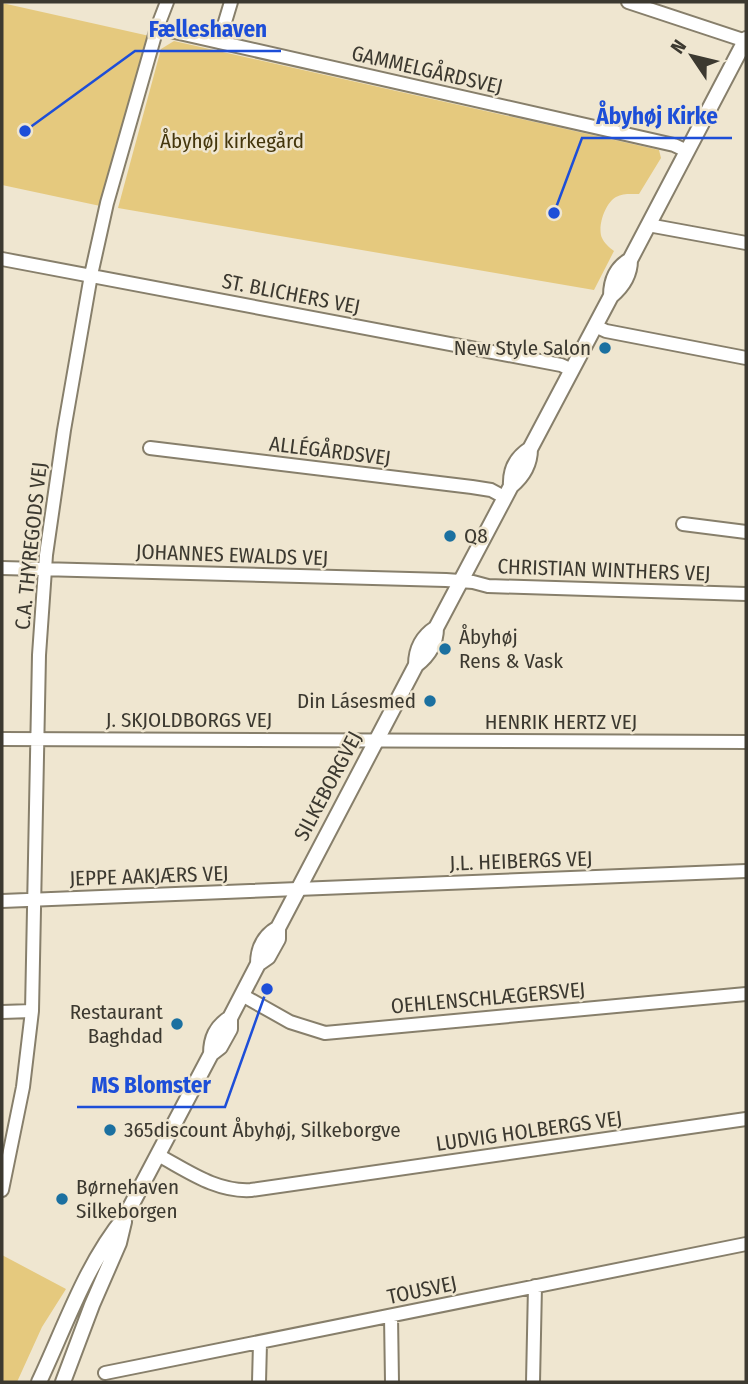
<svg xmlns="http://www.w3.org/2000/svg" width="748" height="1384" viewBox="0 0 748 1384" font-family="'Fira Sans Condensed',sans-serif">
  <rect width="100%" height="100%" fill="#efe6d0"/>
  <path fill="#e5c97e" d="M2,3L154,37L105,207L2,185Z
    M174,41L659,150L661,158L639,194C631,194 623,193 616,197C605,203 597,227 602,238C604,243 610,248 614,251L594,290L118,208L161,49Z
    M2,1255L66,1289L42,1327L17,1382H2Z"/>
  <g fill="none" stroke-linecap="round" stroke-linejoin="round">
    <defs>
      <path id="minor" d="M628,2L746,41
        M157,28L674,145L687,151
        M219,42L231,2
        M648,225L746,243
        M2,259L561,365L572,370
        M595,326L606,331L746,358
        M150,448L472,487L491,490L504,497
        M683,524L746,532
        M2,568L446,580L473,582L488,586L746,594
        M2,739L746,742
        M2,901L746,871
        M242,995L290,1022L325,1033L746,994
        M2,1012L32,1011
        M158,1155C188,1171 216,1192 251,1190L746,1119
        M2,1190L23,1087L32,1011L39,655L46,555L64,430L91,275L107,203L157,28L167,2
        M391,1316L392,1382
        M105,1373L746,1244
        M259,1382L260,1343
        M533,1382L535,1286"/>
      <path id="tertiary" d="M611,296C611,280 616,268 630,260
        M511,486C510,470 516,458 530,449
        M416,665C416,649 422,637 436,628
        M258,964C258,948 264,936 278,928
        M211,1054C211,1038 216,1027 230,1018
        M39,1382C65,1327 86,1264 125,1217L211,1054L220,1047L230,1029V1018L258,964L268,957L278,939V928L416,665C429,655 436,644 436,628L511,486C523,476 530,465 530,449L611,296C623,286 630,275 630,260L746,39
        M63,1382L92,1305L119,1243L124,1222"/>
    </defs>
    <use href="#minor" stroke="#877f6b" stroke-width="16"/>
    <use href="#tertiary" stroke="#877f6b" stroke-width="18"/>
    <use href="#minor" stroke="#fff" stroke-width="12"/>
    <use href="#tertiary" stroke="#fff" stroke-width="14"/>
  </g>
  <g fill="#1b70a0" stroke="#efe6d0" stroke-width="2.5">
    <circle cx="605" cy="348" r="7"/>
    <circle cx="450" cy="536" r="7"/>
    <circle cx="445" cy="649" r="7"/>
    <circle cx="430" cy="701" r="7"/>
    <circle cx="177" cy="1024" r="7"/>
    <circle cx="110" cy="1130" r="7"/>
    <circle cx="62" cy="1199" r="7"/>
  </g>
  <g text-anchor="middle" stroke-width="5" stroke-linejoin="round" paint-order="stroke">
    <g font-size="21" fill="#3c3930" stroke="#efe6d0">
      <text transform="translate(427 70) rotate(13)" y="7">GAMMELGÅRDSVEJ</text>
      <text transform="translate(291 294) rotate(11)" y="7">ST. BLICHERS VEJ</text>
      <text transform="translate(330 451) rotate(7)" y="7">ALLÉGÅRDSVEJ</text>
      <text transform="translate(31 546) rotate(-84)" y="7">C.A. THYREGODS VEJ</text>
      <text transform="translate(232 555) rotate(2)" y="7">JOHANNES EWALDS VEJ</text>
      <text transform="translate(604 570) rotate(2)" y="7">CHRISTIAN WINTHERS VEJ</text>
      <text x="189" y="727">J. SKJOLDBORGS VEJ</text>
      <text x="561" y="729">HENRIK HERTZ VEJ</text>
      <text transform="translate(328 786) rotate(-62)" y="7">SILKEBORGVEJ</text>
      <text transform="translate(521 861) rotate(-2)" y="7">J.L. HEIBERGS VEJ</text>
      <text transform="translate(149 876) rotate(-2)" y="7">JEPPE AAKJÆRS VEJ</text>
      <text transform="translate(488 998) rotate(-5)" y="7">OEHLENSCHLÆGERSVEJ</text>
      <text transform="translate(529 1131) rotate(-8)" y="7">LUDVIG HOLBERGS VEJ</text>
      <text transform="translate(422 1290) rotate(-12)" y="7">TOUSVEJ</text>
    </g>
    <g font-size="21" fill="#44360c" stroke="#efe6d0">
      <text x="232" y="148">Åbyhøj kirkegård</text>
    </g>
    <g font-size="21" fill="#3c3930" stroke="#efe6d0" text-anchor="start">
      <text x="591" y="355" text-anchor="end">New Style Salon</text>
      <text x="464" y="543">Q8</text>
      <text x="459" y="644">Åbyhøj<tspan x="459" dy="24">Rens &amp; Vask</tspan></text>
      <text x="416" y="708" text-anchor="end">Din Lásesmed</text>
      <text x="163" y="1019" text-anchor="end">Restaurant<tspan x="163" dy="24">Baghdad</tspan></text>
      <text x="124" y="1137">365discount Åbyhøj, Silkeborgve</text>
      <text x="76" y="1194">Børnehaven<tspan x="76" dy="24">Silkeborgen</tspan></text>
    </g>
  </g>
  <path fill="none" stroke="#1d4ed8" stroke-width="2.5" d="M25 131L135 51H281M554 213L582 138H732M267 989L225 1107H77"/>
  <g fill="#1d4ed8" stroke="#efe6d0" stroke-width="2.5">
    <circle cx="25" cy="131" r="7"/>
    <circle cx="554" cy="213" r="7"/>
    <circle cx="267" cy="989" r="7"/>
  </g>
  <g font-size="23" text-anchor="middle" font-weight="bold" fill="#1d4ed8" stroke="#efe6d0" stroke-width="5" stroke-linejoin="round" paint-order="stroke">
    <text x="208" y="37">Fælleshaven</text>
    <text x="657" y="124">Åbyhøj Kirke</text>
    <text x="151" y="1093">MS Blomster</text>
  </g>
  <rect width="748" height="1384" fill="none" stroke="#3c3930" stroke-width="7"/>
  <g transform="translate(692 56) rotate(305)" stroke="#efe6d0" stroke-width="5" paint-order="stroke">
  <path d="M0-5L12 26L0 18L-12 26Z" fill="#3c3930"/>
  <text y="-10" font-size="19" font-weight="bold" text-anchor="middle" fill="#3c3930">N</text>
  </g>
</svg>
